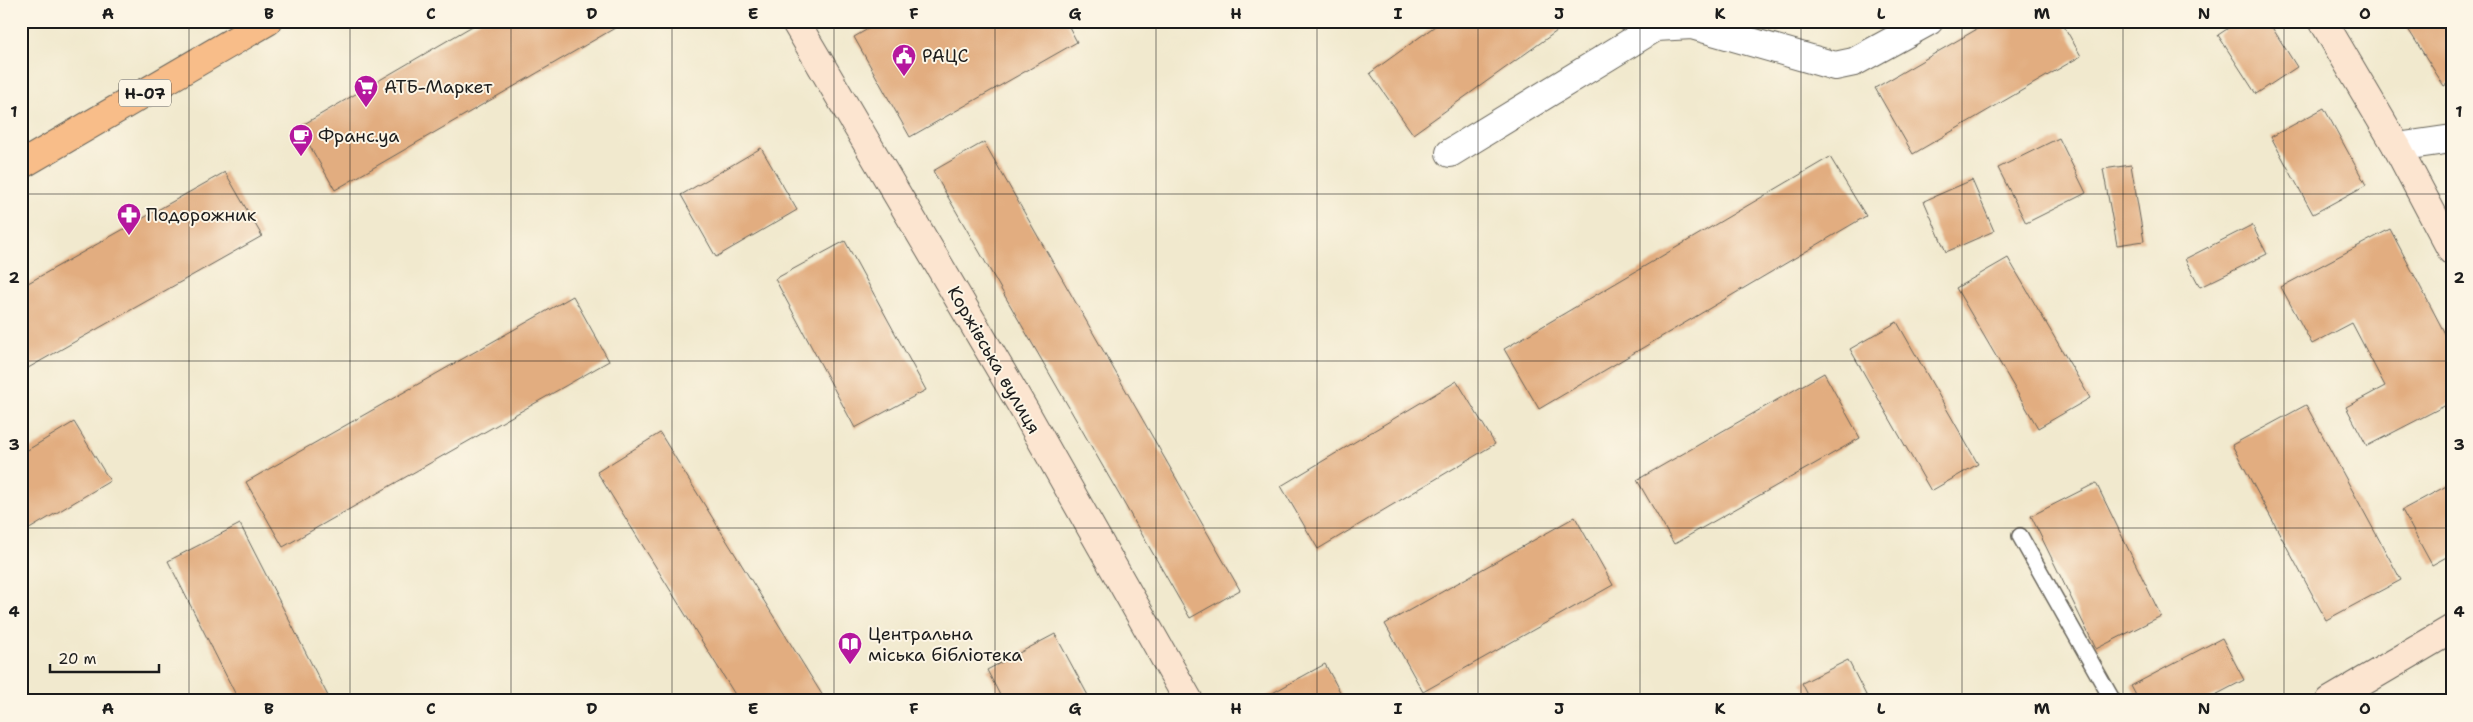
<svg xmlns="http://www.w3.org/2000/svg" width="2473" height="722" viewBox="0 0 2473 722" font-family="'Shantell Sans',sans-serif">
  <rect width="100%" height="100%" fill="#fcf5e5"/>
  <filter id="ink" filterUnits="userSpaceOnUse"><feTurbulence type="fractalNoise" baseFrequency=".02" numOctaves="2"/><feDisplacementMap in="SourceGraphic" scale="10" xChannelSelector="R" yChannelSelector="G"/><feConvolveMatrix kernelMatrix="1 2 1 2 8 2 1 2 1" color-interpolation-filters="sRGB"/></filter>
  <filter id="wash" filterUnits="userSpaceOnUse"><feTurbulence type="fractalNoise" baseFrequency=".0096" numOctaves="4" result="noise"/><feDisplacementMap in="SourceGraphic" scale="20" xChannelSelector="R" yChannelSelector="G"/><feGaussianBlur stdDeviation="1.12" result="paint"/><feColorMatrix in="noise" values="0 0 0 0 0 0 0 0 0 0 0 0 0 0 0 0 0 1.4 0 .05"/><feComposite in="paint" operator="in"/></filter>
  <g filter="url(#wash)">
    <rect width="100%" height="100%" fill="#f1e9ce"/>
    <g id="blocks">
      <path fill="#e2ad80" d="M21,21H37L21,30Z
        M481,21H627L335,190L299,127Z
        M882,21H1066L1077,42L910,137L854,37Z
        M1442,21H1571L1413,134L1370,73Z
        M1991,21H2061L2081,56L1913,154L1875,88Z
        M2239,21H2268L2297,67L2256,94L2218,35Z
        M2403,21H2452V81L2444,86Z
        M2324,108L2366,185L2313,214L2271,137Z
        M2059,138L2086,193L2026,223L1998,168Z
        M984,142L1240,590L1190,618L933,171Z
        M761,148L797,210L716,257L681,195Z
        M1830,157L1866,216L1539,409L1504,349Z
        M2131,165L2144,241L2117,245L2103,169Z
        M225,172L262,236L21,372V287Z
        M1972,180L1994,231L1946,252L1924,201Z
        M2252,225L2267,254L2200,287L2185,259Z
        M2390,229L2452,347V402L2367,446L2346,407L2385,386L2352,323L2312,344L2281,287Z
        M845,241L926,390L855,428L775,279Z
        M2008,258L2090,398L2038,428L1956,288Z
        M573,296L609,361L283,547L246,482Z
        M1897,322L1978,464L1931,491L1850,349Z
        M1824,373L1860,438L1674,544L1637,480Z
        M1457,381L1495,444L1318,549L1281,486Z
        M2306,405L2401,580L2326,620L2232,445Z
        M74,422L110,481L21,534V454Z
        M660,433L826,701H739L597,472Z
        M2096,483L2161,616L2096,649L2031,516Z
        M2452,483V554L2432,565L2402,510Z
        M1575,517L1613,585L1423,692L1385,624Z
        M240,524L329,698L324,701H239L168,561Z
        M1055,634L1091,701H1003L987,670Z
        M2222,638L2244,680L2204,701H2139L2131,686Z
        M1848,660L1869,701H1811L1802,683Z
        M1325,664L1345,701H1258Z
        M2452,692V701H2436Z"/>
    </g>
  </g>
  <g filter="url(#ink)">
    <use href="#blocks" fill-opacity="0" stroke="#67645a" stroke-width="1"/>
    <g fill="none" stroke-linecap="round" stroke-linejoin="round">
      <defs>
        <path id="lane" d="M2020,536L2113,701"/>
        <path id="street" d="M2397,147L2452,139
          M1450,153L1656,27L1692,25L1835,66L1854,62L1929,21"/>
        <path id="secondary" d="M795,21L1026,413L1189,701
          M2323,21L2397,147L2452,251
          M2330,701L2452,629"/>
        <path id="primary" d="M21,165L268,21"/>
      </defs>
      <use href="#lane" stroke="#67645a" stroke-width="18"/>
      <use href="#street" stroke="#67645a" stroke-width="30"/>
      <use href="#secondary" stroke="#67645a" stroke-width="30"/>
      <use href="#primary" stroke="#67645a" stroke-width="30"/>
      <use href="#lane" stroke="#fff" stroke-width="15"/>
      <use href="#street" stroke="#fff" stroke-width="28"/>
      <use href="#secondary" stroke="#fce5d0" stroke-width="28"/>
      <use href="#primary" stroke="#f8bd89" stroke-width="28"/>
    </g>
  </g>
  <path fill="none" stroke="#1c1c1c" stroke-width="1" stroke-opacity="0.55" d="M189,21V701M350,21V701M511,21V701M672,21V701M834,21V701M995,21V701M1156,21V701M1317,21V701M1478,21V701M1640,21V701M1801,21V701M1962,21V701M2123,21V701M2284,21V701M21,194H2452M21,361H2452M21,528H2452"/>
  <defs>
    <symbol id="civic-pin" viewBox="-11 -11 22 30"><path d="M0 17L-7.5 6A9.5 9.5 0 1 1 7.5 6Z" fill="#b5179e" stroke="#fcf5e5"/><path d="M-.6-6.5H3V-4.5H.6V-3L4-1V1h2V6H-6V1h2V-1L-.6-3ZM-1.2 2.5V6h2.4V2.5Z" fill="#fff"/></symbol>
    <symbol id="supermarket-pin" viewBox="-11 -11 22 30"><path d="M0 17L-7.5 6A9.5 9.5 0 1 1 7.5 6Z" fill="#b5179e" stroke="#fcf5e5"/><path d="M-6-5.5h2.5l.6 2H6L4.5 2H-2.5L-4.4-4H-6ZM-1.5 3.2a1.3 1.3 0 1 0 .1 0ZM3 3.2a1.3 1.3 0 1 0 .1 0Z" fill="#fff"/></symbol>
    <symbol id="cafe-pin" viewBox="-11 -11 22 30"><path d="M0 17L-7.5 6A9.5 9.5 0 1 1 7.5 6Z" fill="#b5179e" stroke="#fcf5e5"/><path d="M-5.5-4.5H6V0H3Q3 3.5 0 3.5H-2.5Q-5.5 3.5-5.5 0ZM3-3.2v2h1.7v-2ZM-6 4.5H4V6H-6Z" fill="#fff"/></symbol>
    <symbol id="pharmacy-pin" viewBox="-11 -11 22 30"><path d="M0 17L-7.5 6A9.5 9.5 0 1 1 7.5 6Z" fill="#b5179e" stroke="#fcf5e5"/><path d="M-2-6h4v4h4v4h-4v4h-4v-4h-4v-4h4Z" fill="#fff"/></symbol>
    <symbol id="library-pin" viewBox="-11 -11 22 30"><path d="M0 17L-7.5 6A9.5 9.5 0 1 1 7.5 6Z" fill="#b5179e" stroke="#fcf5e5"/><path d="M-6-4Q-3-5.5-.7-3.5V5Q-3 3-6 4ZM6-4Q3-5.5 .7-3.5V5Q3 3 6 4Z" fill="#fff"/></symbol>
  </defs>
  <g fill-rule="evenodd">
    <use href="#civic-pin" x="890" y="42" width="28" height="38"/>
    <use href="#supermarket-pin" x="352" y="73" width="28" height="38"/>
    <use href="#cafe-pin" x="287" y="122" width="28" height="38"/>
    <use href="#pharmacy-pin" x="115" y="201" width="28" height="38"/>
    <use href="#library-pin" x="836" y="630" width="28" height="38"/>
  </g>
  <g text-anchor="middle" stroke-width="4" stroke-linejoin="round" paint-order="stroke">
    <rect fill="#fcf5e5" stroke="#5f5d58" stroke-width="1" x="119" y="79.5" width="52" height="27" rx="4"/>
    <g font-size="16" font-weight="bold" fill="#1c1c1c">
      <text x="145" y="99">Н-07</text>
    </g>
    <g font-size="18" fill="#1c1c1c" stroke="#fcf5e5" text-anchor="start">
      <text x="922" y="62">РАЦС</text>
      <text x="384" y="93">АТБ-Маркет</text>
      <text x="318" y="142">Франс.уа</text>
      <text x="146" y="221">Подорожник</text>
      <text x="868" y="640">Центральна<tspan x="868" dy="21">міська бібліотека</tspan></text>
    </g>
    <g font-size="18" fill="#1c1c1c" stroke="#fcf5e5">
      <text transform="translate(994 360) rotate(60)" y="6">Коржівська вулиця</text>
    </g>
  </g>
  <rect width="2473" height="722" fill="none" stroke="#fcf5e5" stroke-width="55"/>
  <path d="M50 664v8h109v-8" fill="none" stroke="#1c1c1c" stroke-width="2.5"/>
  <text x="58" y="664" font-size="15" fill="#1c1c1c" stroke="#fcf5e5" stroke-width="4" paint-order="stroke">20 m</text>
  <rect x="28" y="28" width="2418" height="666" fill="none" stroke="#1c1c1c" stroke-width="2"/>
  <g font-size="16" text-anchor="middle" font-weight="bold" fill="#1c1c1c">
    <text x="108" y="19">A</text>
    <text x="269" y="19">B</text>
    <text x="431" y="19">C</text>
    <text x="592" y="19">D</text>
    <text x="753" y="19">E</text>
    <text x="914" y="19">F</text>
    <text x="1075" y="19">G</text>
    <text x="1236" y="19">H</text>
    <text x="1398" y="19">I</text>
    <text x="1559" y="19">J</text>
    <text x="1720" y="19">K</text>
    <text x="1881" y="19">L</text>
    <text x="2042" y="19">M</text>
    <text x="2204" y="19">N</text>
    <text x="2365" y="19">O</text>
    <text x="14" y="117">1</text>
    <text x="2459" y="117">1</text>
    <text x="14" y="283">2</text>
    <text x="2459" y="283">2</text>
    <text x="14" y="450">3</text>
    <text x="2459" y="450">3</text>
    <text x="14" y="617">4</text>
    <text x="2459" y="617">4</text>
    <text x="108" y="714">A</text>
    <text x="269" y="714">B</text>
    <text x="431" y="714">C</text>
    <text x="592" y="714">D</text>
    <text x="753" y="714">E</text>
    <text x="914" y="714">F</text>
    <text x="1075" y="714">G</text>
    <text x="1236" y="714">H</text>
    <text x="1398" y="714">I</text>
    <text x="1559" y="714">J</text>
    <text x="1720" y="714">K</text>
    <text x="1881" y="714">L</text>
    <text x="2042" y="714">M</text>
    <text x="2204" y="714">N</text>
    <text x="2365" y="714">O</text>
  </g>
</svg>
